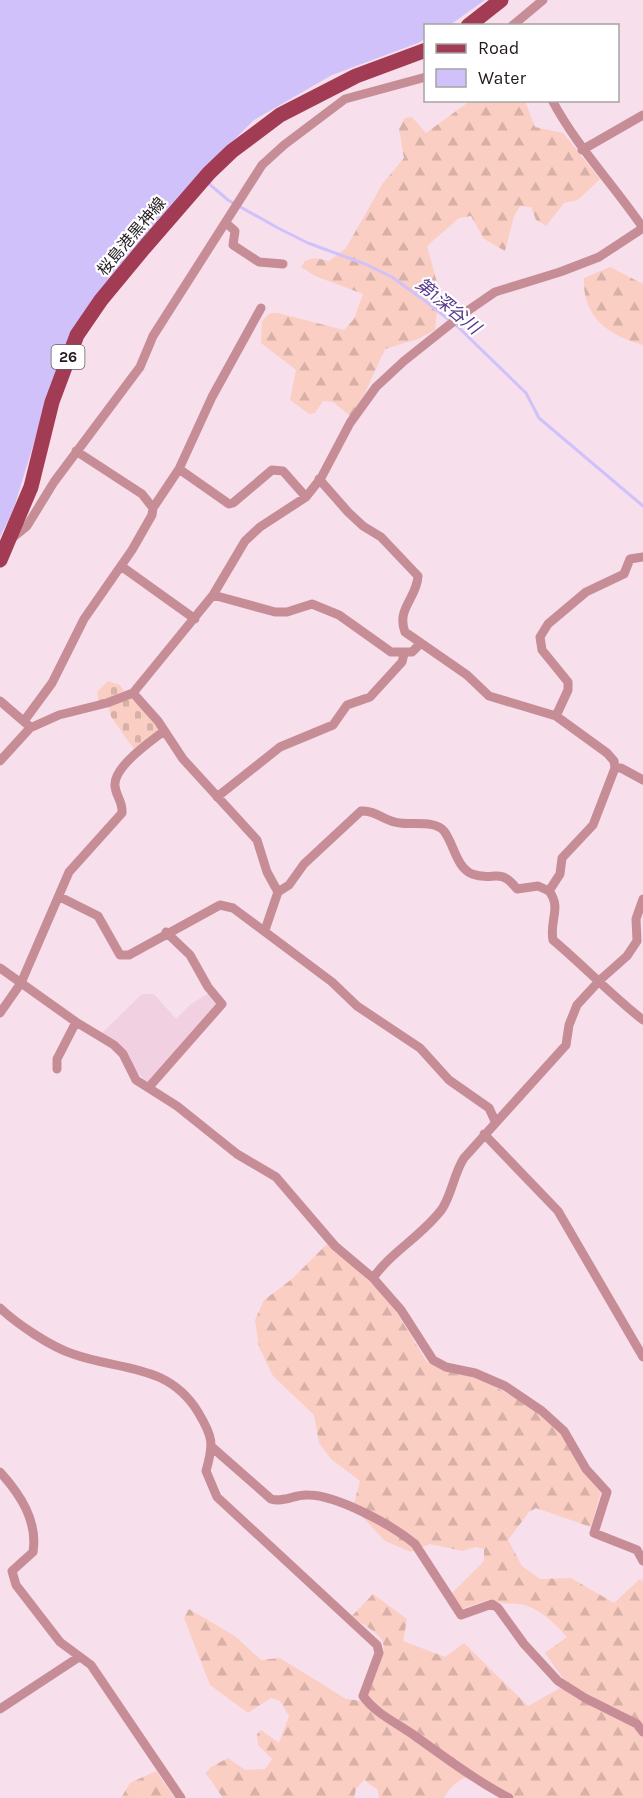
<svg xmlns="http://www.w3.org/2000/svg" width="643" height="1798" viewBox="0 0 643 1798" font-family="Karla,'Noto Sans JP',sans-serif">
  <defs>
    <pattern id="forest-firs" width="22" height="20" patternUnits="userSpaceOnUse" patternTransform="scale(1.5)"><rect width="22" height="20" fill="#fbcec3"/><path d="M5 1l3.5 6h-7zM16 11l3.5 6h-7z" fill="#d7b0a7"/></pattern>
    <pattern id="cemetery-stones" width="16" height="16" patternUnits="userSpaceOnUse" patternTransform="scale(1.5)"><rect width="16" height="16" fill="#fbcec3"/><path d="M2 7V4a2 2 0 0 1 4 0v3zM10 15v-3a2 2 0 0 1 4 0v3z" fill="#d7b0a7"/></pattern>
  </defs>
  <rect width="100%" height="100%" fill="#f8dfec"/>
  <path fill="#f1d0e1" d="M209,993L217,1005L148,1083L101,1034L142,994H154L176,1019L191,1004Z"/>
  <path fill="url(#forest-firs)" d="M470,101H525L535,127L563,133L600,179L578,200L564,203L546,226L536,220L531,207L520,206L514,216L505,251L484,239L471,216L459,218L427,246L439,290L435,330L418,339L385,349L364,395L350,416L333,402L323,401L315,413L309,414L290,400L296,370L261,343L262,321L270,313H278L344,330L354,319L363,294L315,276L301,267L305,261L315,258L329,261L346,248L383,183L404,158L399,129L405,118L412,117L426,133Z
    M610,267L643,284V345C610,336 582,318 584,278Z
    M328,1243L376,1288L397,1313L427,1362L445,1370L480,1378L534,1409L561,1433L581,1470L601,1492L591,1527L536,1508L529,1512L508,1540L522,1566L540,1579L571,1578L614,1603L640,1579L643,1582V1798H507L474,1775C460,1778 451,1785 444,1798H379L378,1790L364,1780L356,1789L354,1798H223L206,1773L211,1767L228,1758L245,1770L265,1769L272,1759L258,1745L257,1734L261,1730L279,1743L289,1716L280,1701L271,1698L248,1713L210,1685L184,1618L189,1609L235,1636L261,1660L280,1658L346,1699L362,1701C369,1689 389,1653 382,1640C376,1631 360,1623 352,1616L373,1594L407,1619L403,1641L445,1657L464,1643L528,1706L567,1684L545,1653L567,1637C555,1624 538,1606 519,1604C508,1603 501,1605 491,1599L461,1609L452,1593L484,1561V1549L475,1547L463,1551L430,1544L411,1552L385,1541L353,1507L360,1481L331,1459L319,1443L314,1415L273,1376L259,1347L255,1320L264,1300L292,1279Z
    M156,1771L175,1798H121L130,1783Z"/>
  <path fill="url(#cemetery-stones)" d="M108,681L120,685L124,691L99,703L97,692Z
    M130,698L150,716L158,729L155,735L135,751L110,715L109,706Z"/>
  <path fill="#d1c1fa" d="M0,0H485L450,25L426,26L425,39L418,43L332,75L254,120L216,158L101,292L47,400L13,511L0,537Z"/>
  <g fill="none" stroke-linecap="round" stroke-linejoin="round">
    <path stroke="#d1c1fa" stroke-width="3" d="M208,183L228,200L278,228L308,243L365,264L392,277L424,300L457,326L526,393L539,418L643,506"/>
    <path stroke="#c78d96" stroke-width="9" d="M512,26L543,0
      M552,100C577,147 613,184 643,228
      M582,150L643,115
      M226,223L235,231L233,245L259,262L283,264
      M179,469L229,504L233,503L272,470L283,471L306,497
      M319,479L348,512L363,526L381,537L418,576C417,598 396,609 405,632L467,675L489,696L556,716L607,753L614,761L615,768L593,825L562,858L560,874L549,891
      M153,508L179,469L212,397L261,308
      M11,539L27,526L54,482L140,367L153,336L262,165L284,145L345,99L426,77
      M121,566L195,619
      M213,595L275,612H287L312,604L339,615L391,652H412L420,644
      M133,693L158,721L183,759L257,840L267,872L278,892
      M0,701L28,725
      M556,716L568,690V682L542,650L540,637L548,624L586,592L624,574L630,559L643,557
      M24,721L52,683L84,619L132,550L152,515L153,508L142,494L76,451
      M0,761L30,728L59,715L107,703L133,693L213,595L245,541L260,527L306,497L321,478L350,423L376,387L404,361L463,314L495,292L560,272L599,257L643,228
      M615,768H621L643,780
      M217,797L280,747L333,725L347,705L370,697L402,662L404,654
      M60,897L98,916L120,955H129L220,905L233,908L332,982L357,1006L420,1048L449,1080L489,1108L495,1121
      M265,930L278,892L289,885L304,864L361,811C377,810 384,822 400,823C413,825 435,820 444,831C454,844 456,867 472,874C494,882 499,866 517,889L538,886L549,891C562,908 549,921 553,940C584,966 611,995 643,1020
      M0,968L76,1022L114,1045L123,1054L136,1080L177,1106L237,1154L276,1177L335,1246L373,1278L401,1310L433,1360L446,1367L475,1373L505,1386L542,1411L564,1431L586,1469L607,1492L594,1533L637,1550L643,1561
      M0,1013L21,983L69,872L122,813C123,801 116,797 115,786C113,767 150,742 164,731
      M57,1069V1059L76,1022
      M149,1087L222,1004L208,987L190,955L166,932
      M484,1134L558,1211L643,1357
      M373,1278C392,1251 422,1236 442,1209C452,1194 454,1173 464,1158L566,1045L569,1025L577,1005L600,980L627,956L637,941L636,919L643,899
      M0,1308C17,1324 51,1347 73,1354C120,1371 168,1363 198,1412C213,1437 214,1443 206,1471L217,1497L377,1645L379,1653L363,1696C376,1714 397,1723 415,1736C446,1758 475,1780 509,1798
      M213,1448L271,1499C283,1503 295,1494 308,1495C337,1495 392,1525 415,1544L461,1615L492,1604L498,1608L524,1644L558,1681L585,1698L637,1724L643,1732
      M0,1472C20,1494 38,1521 33,1552L12,1571L16,1585L60,1642L91,1665L181,1798
      M0,1709L79,1657"/>
    <path stroke="#a23b54" stroke-width="15" d="M468,26L501,0
      M0,560L31,487L52,402L77,335L101,300L144,248L209,173L232,151L280,115L356,76L426,50"/>
  </g>
  <g text-anchor="middle" stroke-width="4.5" stroke-linejoin="round" paint-order="stroke">
    <rect fill="#fff" stroke="#655f62" stroke-width="1.5" x="51.5" y="345" width="33" height="24" rx="4.5"/>
    <g font-size="15" font-weight="bold" fill="#231a1f">
      <text x="68" y="362">26</text>
    </g>
    <g font-size="16" fill="#231a1f" stroke="#fff">
      <text transform="translate(131 236) rotate(-50)" y="6">桜島港黒神線</text>
    </g>
    <g font-size="18" font-style="italic" fill="#593a8c" stroke="#fff">
      <text transform="translate(448 306) rotate(39)" y="6">第1深谷川</text>
    </g>
  </g>
  <rect x="424" y="24" width="195" height="78" fill="#ffffff" stroke="#a7a3a5" stroke-width="1.5"/>
  <rect x="436" y="44" width="30" height="9" fill="#a23b54" stroke="#a7a3a5" stroke-width="1.5"/>
  <text x="478" y="54" font-size="18" fill="#231a1f">Road</text>
  <rect x="436" y="69" width="30" height="18" fill="#d1c1fa" stroke="#a7a3a5" stroke-width="1.5"/>
  <text x="478" y="84" font-size="18" fill="#231a1f">Water</text>
</svg>
